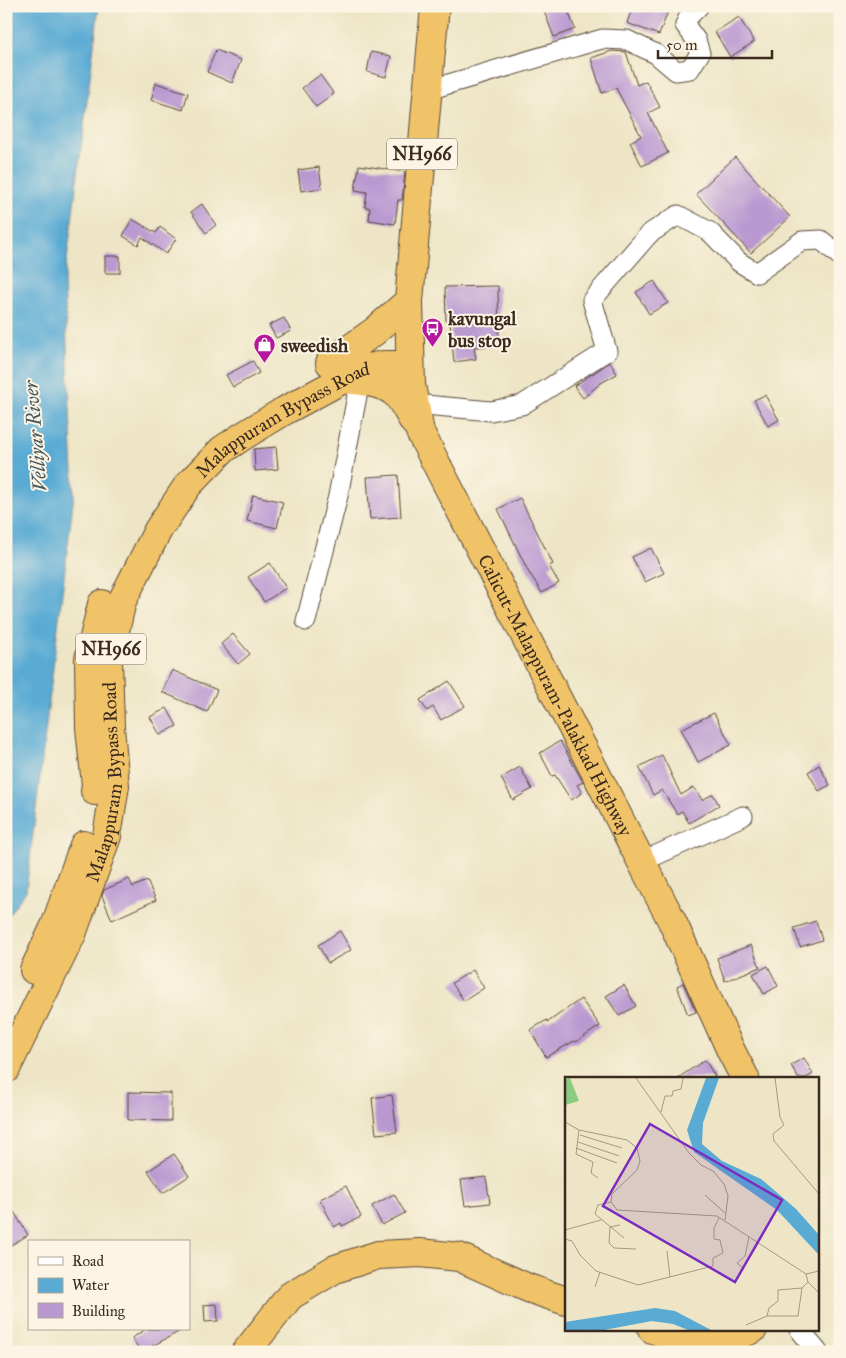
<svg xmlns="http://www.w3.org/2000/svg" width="846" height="1358" viewBox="0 0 846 1358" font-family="'IM FELL Great Primer',serif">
  <rect width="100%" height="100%" fill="#fcf5e5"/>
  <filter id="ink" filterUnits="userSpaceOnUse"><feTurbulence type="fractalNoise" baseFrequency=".02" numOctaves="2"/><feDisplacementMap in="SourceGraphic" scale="10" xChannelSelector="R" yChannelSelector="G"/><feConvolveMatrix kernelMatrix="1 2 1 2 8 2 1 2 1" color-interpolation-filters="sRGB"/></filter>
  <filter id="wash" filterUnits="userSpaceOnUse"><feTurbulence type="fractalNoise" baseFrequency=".0096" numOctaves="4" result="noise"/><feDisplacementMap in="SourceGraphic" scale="20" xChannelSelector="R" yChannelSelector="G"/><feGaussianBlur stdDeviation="1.12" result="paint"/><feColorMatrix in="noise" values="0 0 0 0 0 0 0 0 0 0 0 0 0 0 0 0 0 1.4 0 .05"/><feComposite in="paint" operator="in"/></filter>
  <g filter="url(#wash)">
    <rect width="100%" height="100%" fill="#ede5c5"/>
    <path fill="#5aabd4" stroke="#4a6a79" d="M6,6H99L64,283L74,494L26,891L6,918Z"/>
    <g id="blocks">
      <path fill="#ba99d1" d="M542,6H566L575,29L554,37Z
        M633,6H670L659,35L627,23Z
        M739,17L754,42L730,57L715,32Z
        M216,50L241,60L232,83L207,72Z
        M612,51L626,52L637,85L646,81L660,107L648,113L668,153L642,166L630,142L641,136L616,88L602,93L591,58Z
        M371,52L391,56L386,77L367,72Z
        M320,75L334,94L316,107L302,88Z
        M156,83L188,93L183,110L151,100Z
        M735,157L790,217L751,253L696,194Z
        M359,165L405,172L402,200H398L395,224L369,220L370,208L365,207L367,192L355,190Z
        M319,167L322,188L301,191L298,170Z
        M202,204L216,225L206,233L191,212Z
        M132,219L156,233L160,227L176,239L166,254L142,237L138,245L123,236Z
        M105,256H120V273H105Z
        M654,281L668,303L649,314L636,292Z
        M498,286L499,346L474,347L476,359L454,362L450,322H446L445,287Z
        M284,318L291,331L276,338L269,325Z
        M253,361L259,373L233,387L226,375Z
        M610,362L617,374L601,383L583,398L574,386Z
        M765,395L779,420L768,426L754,400Z
        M276,447L278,469L255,471L254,449Z
        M398,475L401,517L370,519L367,477Z
        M253,495L283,502L277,528L247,521Z
        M520,498L553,564L549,566L559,583L542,593L531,575H530L498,509Z
        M651,548L664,573L645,582L632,557Z
        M270,563L286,588L264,602L248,577Z
        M233,634L250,654L238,664L221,644Z
        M172,670L217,690L207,712L162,692Z
        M449,681L465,706L441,720L433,707L427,711L420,700Z
        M167,708L177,726L160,735L150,717Z
        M714,713L731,745L698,762L681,729Z
        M560,741L583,782L577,785L582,793L571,800L555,775L552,776L540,753Z
        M662,755L681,795L694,787L702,800L713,794L719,805L689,823L682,811L677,814L662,790L653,795L639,767Z
        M819,765L830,785L819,791L808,772Z
        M520,767L532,789L513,800L501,778Z
        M129,879L133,887L147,881L156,900L112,920L102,896L104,890Z
        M816,921L822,940L800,947L794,928Z
        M340,931L351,950L328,963L318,945Z
        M751,945L760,967L725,981L717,958Z
        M768,966L778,986L764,994L753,974Z
        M473,970L484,988L464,1001L452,983Z
        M683,983L696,1012L688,1015L677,986Z
        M624,985L636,1006L619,1016L606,996Z
        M581,999L600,1026L576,1042L574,1041L546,1057L530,1030L547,1020L548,1022Z
        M804,1058L813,1074L806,1078H798L791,1065Z
        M705,1060L716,1078H678Z
        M128,1092L171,1093V1121L128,1120Z
        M392,1095L397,1132L376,1134L372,1098Z
        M174,1154L189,1176L163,1193L148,1171Z
        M486,1177L490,1203L465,1206L461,1180Z
        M346,1186L361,1217L342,1226L341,1223L334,1227L320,1199Z
        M394,1194L405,1213L382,1225L372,1206Z
        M14,1212L28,1235L6,1248V1217Z
        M217,1304L218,1321L205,1322L204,1305Z
        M146,1329H184L141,1352L132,1338Z"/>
    </g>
  </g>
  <g filter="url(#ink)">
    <use href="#blocks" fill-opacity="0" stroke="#564637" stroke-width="1"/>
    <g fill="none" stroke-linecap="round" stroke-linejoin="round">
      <defs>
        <path id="minor" d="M428,90L602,39L627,40L656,54L676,71L690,69L700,53L696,40L685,25L689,16L699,6
          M414,404L491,411L522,405L607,351L592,300L649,234L678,215L710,232L739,262L757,273L802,241L821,240L840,256
          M306,621L338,496L360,380
          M641,862L743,816
          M799,1329L818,1352"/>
        <g id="highway">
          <path id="s1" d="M435,6L409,301L411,385L420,432L672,921L731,1051L745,1078"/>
          <path d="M330,363L375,331L409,301"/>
          <path d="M342,379C358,380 385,383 396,394C403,401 409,414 414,422"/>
          <path d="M95,791L96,785L90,728L89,659L102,604"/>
          <path d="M34,970L55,926L84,845"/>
          <path id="s2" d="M6,1069L72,934L107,836L115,786L110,727L108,661L122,601L158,530L188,485L222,450L243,436L284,411L362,369L384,365H410"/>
          <path d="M652,1329C663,1333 675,1338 687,1340C709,1343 732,1339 753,1329"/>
          <path d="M246,1352L290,1296L335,1269L378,1255L420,1253L459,1257L528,1288L566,1301"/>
        </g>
      </defs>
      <use href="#minor" stroke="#564637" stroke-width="21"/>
      <use href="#highway" stroke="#564637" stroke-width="30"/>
      <use href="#minor" stroke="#fff" stroke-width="19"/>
      <use href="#highway" stroke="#f1c369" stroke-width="28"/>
    </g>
  </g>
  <defs>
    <symbol id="bus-pin" viewBox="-11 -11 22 30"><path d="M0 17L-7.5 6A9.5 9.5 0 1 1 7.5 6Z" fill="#b5179e" stroke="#fcf5e5"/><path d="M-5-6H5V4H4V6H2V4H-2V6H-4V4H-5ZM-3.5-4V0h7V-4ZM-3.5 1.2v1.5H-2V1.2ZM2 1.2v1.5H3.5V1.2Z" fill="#fff"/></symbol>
    <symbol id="shop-pin" viewBox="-11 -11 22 30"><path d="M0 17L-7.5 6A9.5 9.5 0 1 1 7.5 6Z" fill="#b5179e" stroke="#fcf5e5"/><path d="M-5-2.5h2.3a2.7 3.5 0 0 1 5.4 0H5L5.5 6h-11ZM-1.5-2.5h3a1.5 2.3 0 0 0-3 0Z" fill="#fff"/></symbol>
  </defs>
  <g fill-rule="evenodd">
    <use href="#bus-pin" x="420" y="316" width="25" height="34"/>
    <use href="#shop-pin" x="252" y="332" width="25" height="34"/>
  </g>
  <g text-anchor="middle" stroke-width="4" stroke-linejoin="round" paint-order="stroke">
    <g fill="#fcf5e5" stroke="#75675a" stroke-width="1">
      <rect x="387" y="138.5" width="70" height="31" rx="4"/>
      <rect x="76" y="633.5" width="70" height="31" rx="4"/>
    </g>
    <g font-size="18" font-weight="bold" fill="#3b2a1e">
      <text x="422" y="160">NH966</text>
      <text x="111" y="655">NH966</text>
    </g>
    <g font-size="19" font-weight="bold" fill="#3b2a1e" stroke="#fcf5e5" text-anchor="start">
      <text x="448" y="325">kavungal<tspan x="448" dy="22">bus stop</tspan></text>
      <text x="281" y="352">sweedish</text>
    </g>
    <g font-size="19" fill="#3b2a1e" stroke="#fcf5e5">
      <text dy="7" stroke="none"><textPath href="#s2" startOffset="742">Malappuram Bypass Road</textPath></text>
      <text dy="7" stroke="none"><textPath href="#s1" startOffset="724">Calicut-Malappuram-Palakkad Highway</textPath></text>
      <text dy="7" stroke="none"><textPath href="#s2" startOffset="308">Malappuram Bypass Road</textPath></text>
    </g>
    <g font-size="20" font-style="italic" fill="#46575e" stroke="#fcf5e5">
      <text transform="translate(35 436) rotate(-95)" y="7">Velliyar River</text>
    </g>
  </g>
  <g transform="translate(565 1077)">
    <rect width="254" height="254" fill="#ede5c5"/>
    <path d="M5,1L14,24L0,28V2Z" fill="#8bcb82"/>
    <path d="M141,1H154L138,46L137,67L157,84L196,102L231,132L254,158V178L212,133L129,75L122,53ZM90,231L110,234L146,253H123L108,247L87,244L39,253H0V245Z" fill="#5aabd4"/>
    <path fill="none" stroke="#a69a82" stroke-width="1" d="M71,1L124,76L136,88L148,94L159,107L163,119L160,143M210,1L215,40L219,48L208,57L209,64L254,117M96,35L100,19H107L108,14L116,12L118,1M0,45L14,53L62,63L72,71L75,84L72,93L47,117L46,125L52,133L152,139L241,197L254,194M14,53L11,77L28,85L26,96L33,101M15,58L57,71M13,65L54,79M11,71L52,86M140,118L160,136M46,125L33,128L30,137L59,161M55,148L45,150L44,166L49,171L71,172M0,153L36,143M0,162L7,164L15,178L31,194L73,208L148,189V181L158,176L155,163L149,162V151L154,141M102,174L105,200M178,191L172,186L180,179L184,160M241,197L243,205L254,216M30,210L35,195M202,239H233L237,211M181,248L202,239L204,231L213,224V213L237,211L243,205"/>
    <path fill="#7b2cbf" fill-opacity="0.15" stroke="#7b2cbf" stroke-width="2.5" d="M85,47L217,123L170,205L38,129Z"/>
    <rect width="254" height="254" fill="none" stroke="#3b2a1e" stroke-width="2.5"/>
  </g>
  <rect width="846" height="1358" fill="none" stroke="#fcf5e5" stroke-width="25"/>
  <rect x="28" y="1240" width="162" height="90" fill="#fcf5e5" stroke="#afa495"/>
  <rect x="38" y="1257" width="25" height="8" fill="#ffffff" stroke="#afa495"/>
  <text x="72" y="1266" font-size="15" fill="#3b2a1e">Road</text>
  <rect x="38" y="1278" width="25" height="15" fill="#5aabd4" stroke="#afa495"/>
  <text x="72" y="1290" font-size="15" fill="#3b2a1e">Water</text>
  <rect x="38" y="1303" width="25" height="15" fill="#ba99d1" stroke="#afa495"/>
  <text x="72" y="1316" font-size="15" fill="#3b2a1e">Building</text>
  <path d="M658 50v8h114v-8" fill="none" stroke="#3b2a1e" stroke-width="2.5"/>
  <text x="666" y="50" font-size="15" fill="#3b2a1e" stroke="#fcf5e5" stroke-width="4" paint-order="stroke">50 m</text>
</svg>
